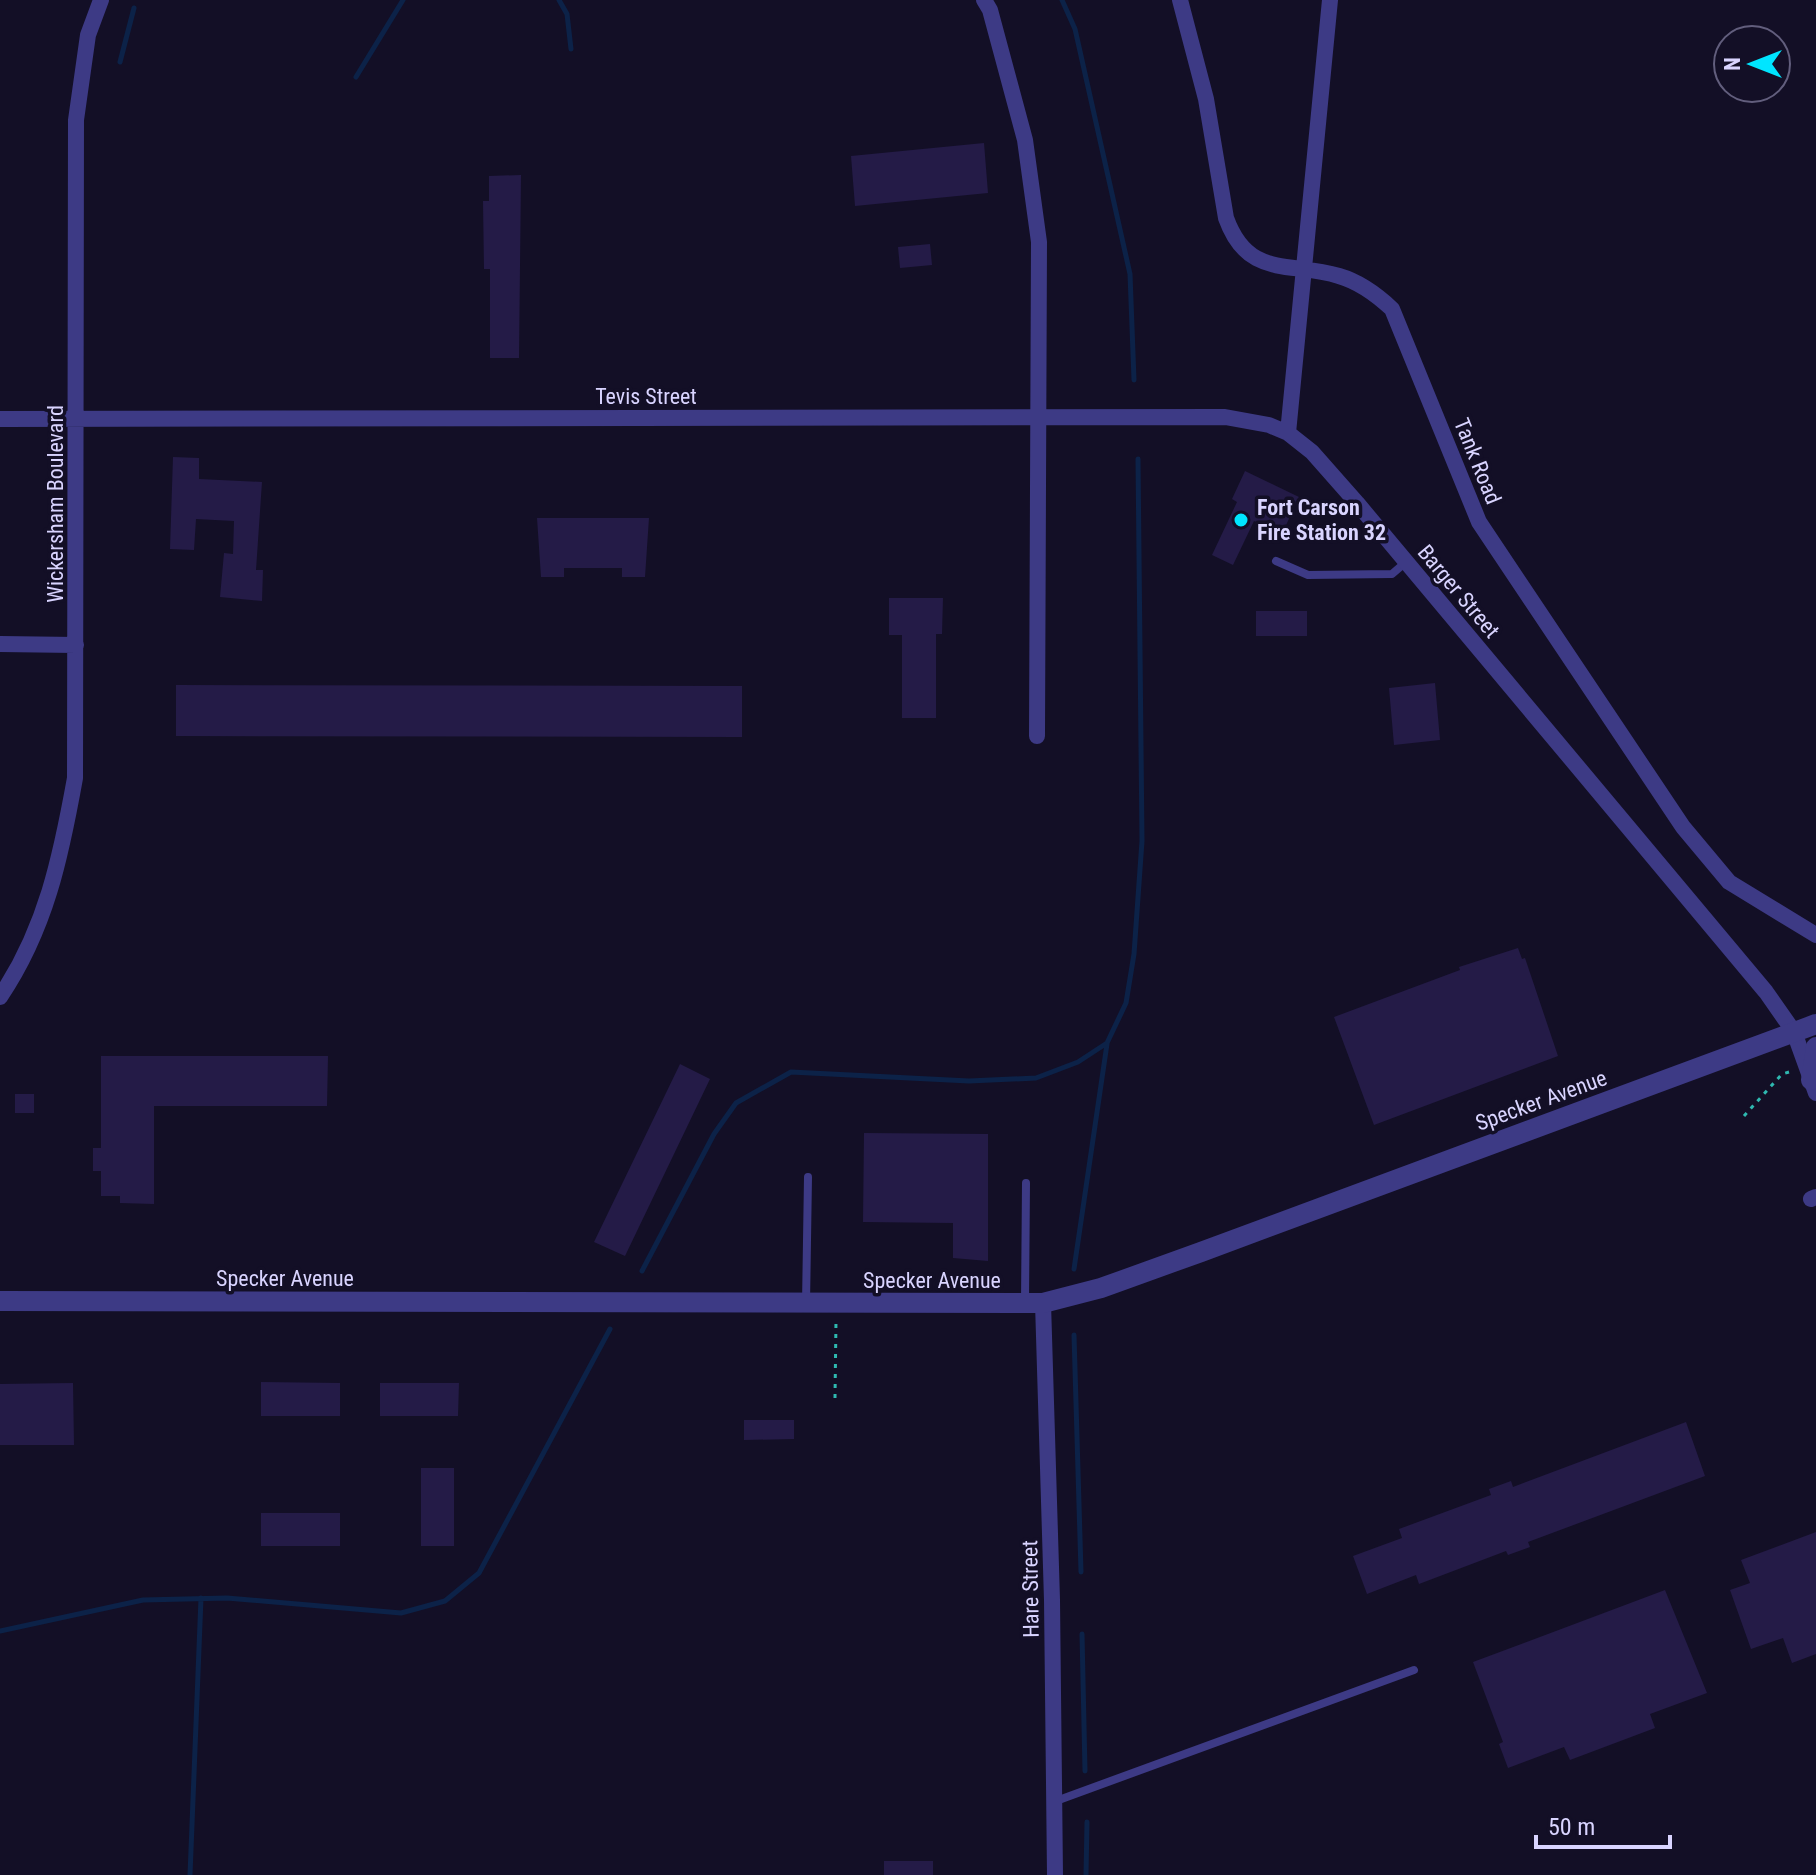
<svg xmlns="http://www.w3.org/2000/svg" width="1816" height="1875" viewBox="0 0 1816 1875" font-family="'Roboto Condensed',sans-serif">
  <rect width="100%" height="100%" fill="#130f26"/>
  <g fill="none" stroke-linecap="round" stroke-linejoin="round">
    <path stroke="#0c2248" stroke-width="5" d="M559,0L567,14L571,49
      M1062,0L1075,29L1130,274L1134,380
      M120,62L134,8
      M356,77L403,0
      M1074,1269L1107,1044
      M642,1271L714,1134L736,1103L791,1072L969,1081L1036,1078L1078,1062L1107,1043L1126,1003L1134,954L1142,841L1138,459
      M1074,1335L1081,1572
      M0,1631L143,1600L227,1598L401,1613L445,1601L479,1573L610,1329
      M1082,1634L1085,1771
      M190,1875L201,1598
      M1086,1875L1087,1822"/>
  </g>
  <path fill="#241b47" d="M984,143L988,193L855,206L851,156Z
    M521,175L519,358H490V269H484L483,201H489V176Z
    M930,244L932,265L900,268L898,247Z
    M173,457L199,458V479L262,482L256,570H263L262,601L220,597L224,553L233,554L234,521L196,519L194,550L170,549Z
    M1245,471L1299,497L1282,534L1254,521L1233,565L1212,555L1237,502L1232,499Z
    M537,518H649L645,577H622V568H564V577H541Z
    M889,598H943L942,634H936V718H902V635H889Z
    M1256,611H1307V636H1256Z
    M1435,683L1440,740L1394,745L1389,688Z
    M176,685L742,686V737L176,736Z
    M1518,948L1522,959L1525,958L1558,1056L1374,1125L1334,1017L1460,970L1459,967Z
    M101,1056H328L327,1106H154V1204L120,1203V1196H101V1171H93V1148H101Z
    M680,1064L710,1079L625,1256L594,1242Z
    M15,1094H34V1113H15Z
    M864,1133L988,1134V1261L953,1258V1223L863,1222Z
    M261,1382L340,1383V1416H261Z
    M73,1383L74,1445H0V1384Z
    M380,1383H459L458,1416H380Z
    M744,1420H794V1439L744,1440Z
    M1686,1422L1705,1476L1528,1542L1530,1547L1508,1555L1506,1551L1419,1584L1416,1575L1367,1594L1353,1556L1402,1538L1399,1529L1491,1495L1489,1489L1511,1481L1513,1487Z
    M421,1468H454V1546H421Z
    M261,1513H340V1546H261Z
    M1816,1532V1654L1792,1663L1783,1638L1751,1649L1730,1590L1750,1583L1741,1560Z
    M1665,1590L1707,1693L1650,1714L1655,1728L1570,1760L1564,1747L1508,1768L1499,1744L1503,1742L1473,1662Z
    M884,1861H933V1875H884Z"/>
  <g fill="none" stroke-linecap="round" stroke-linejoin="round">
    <path stroke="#2fb8b0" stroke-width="3" stroke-dasharray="4 6" stroke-linecap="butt" d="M1744,1116L1782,1074L1789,1072
      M835,1398L836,1320"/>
    <path stroke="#3d3a85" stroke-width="8" d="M1276,561L1308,575L1392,574L1406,562
      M1025,1302L1026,1183
      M806,1304L808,1177
      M1056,1801L1414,1670"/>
    <path stroke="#3d3a85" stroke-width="16" d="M984,0L990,10L1025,140L1039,242L1037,736
      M1180,0L1206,99L1226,218C1248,279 1289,261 1339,276C1360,282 1376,294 1392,309L1479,522L1683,827L1729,882L1816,935
      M1330,0L1288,433L1312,452L1357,503L1766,992L1794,1032L1816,1093
      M0,419L1225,417L1269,425L1288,433
      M0,644L76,645
      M0,997C46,929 61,856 75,778L76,120L88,35L101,0
      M1811,1199L1816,1197
      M1043,1303L1052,1600L1055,1875"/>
    <path stroke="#3d3a85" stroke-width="20" d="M1811,1080L1816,1047
      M0,1301L1043,1303L1101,1288L1201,1252L1816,1024"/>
  </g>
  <circle fill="#00e5ff" stroke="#130f26" stroke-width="3" cx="1241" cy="520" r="8"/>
  <g text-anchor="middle" stroke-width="7" stroke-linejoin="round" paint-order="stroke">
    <g font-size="22" fill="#d9d4ff" stroke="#130f26">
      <text x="646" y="404">Tevis Street</text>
      <text transform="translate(1478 461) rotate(68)" y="8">Tank Road</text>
      <text transform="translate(55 504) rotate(-90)" y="8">Wickersham Boulevard</text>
      <text transform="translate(1459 591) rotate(50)" y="8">Barger Street</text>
      <text transform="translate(1541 1100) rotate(-20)" y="8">Specker Avenue</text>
      <text x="285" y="1286">Specker Avenue</text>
      <text x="932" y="1288">Specker Avenue</text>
      <text transform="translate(1030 1589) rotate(-91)" y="8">Hare Street</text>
    </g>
    <g font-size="22" font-weight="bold" fill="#d9d4ff" stroke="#130f26" text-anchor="start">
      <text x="1257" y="515">Fort Carson<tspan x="1257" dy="25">Fire Station 32</tspan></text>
    </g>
  </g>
  <g transform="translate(1752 64) rotate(270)"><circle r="38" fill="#130f26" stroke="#625e7d" stroke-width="2"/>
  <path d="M0-6L14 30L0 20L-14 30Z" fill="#00e5ff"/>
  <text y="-12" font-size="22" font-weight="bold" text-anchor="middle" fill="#d9d4ff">N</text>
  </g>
  <path d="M1536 1835v12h134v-12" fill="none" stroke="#d9d4ff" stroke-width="4"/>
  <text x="1548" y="1835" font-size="24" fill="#d9d4ff" stroke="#130f26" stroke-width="6" paint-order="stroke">50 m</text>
</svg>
